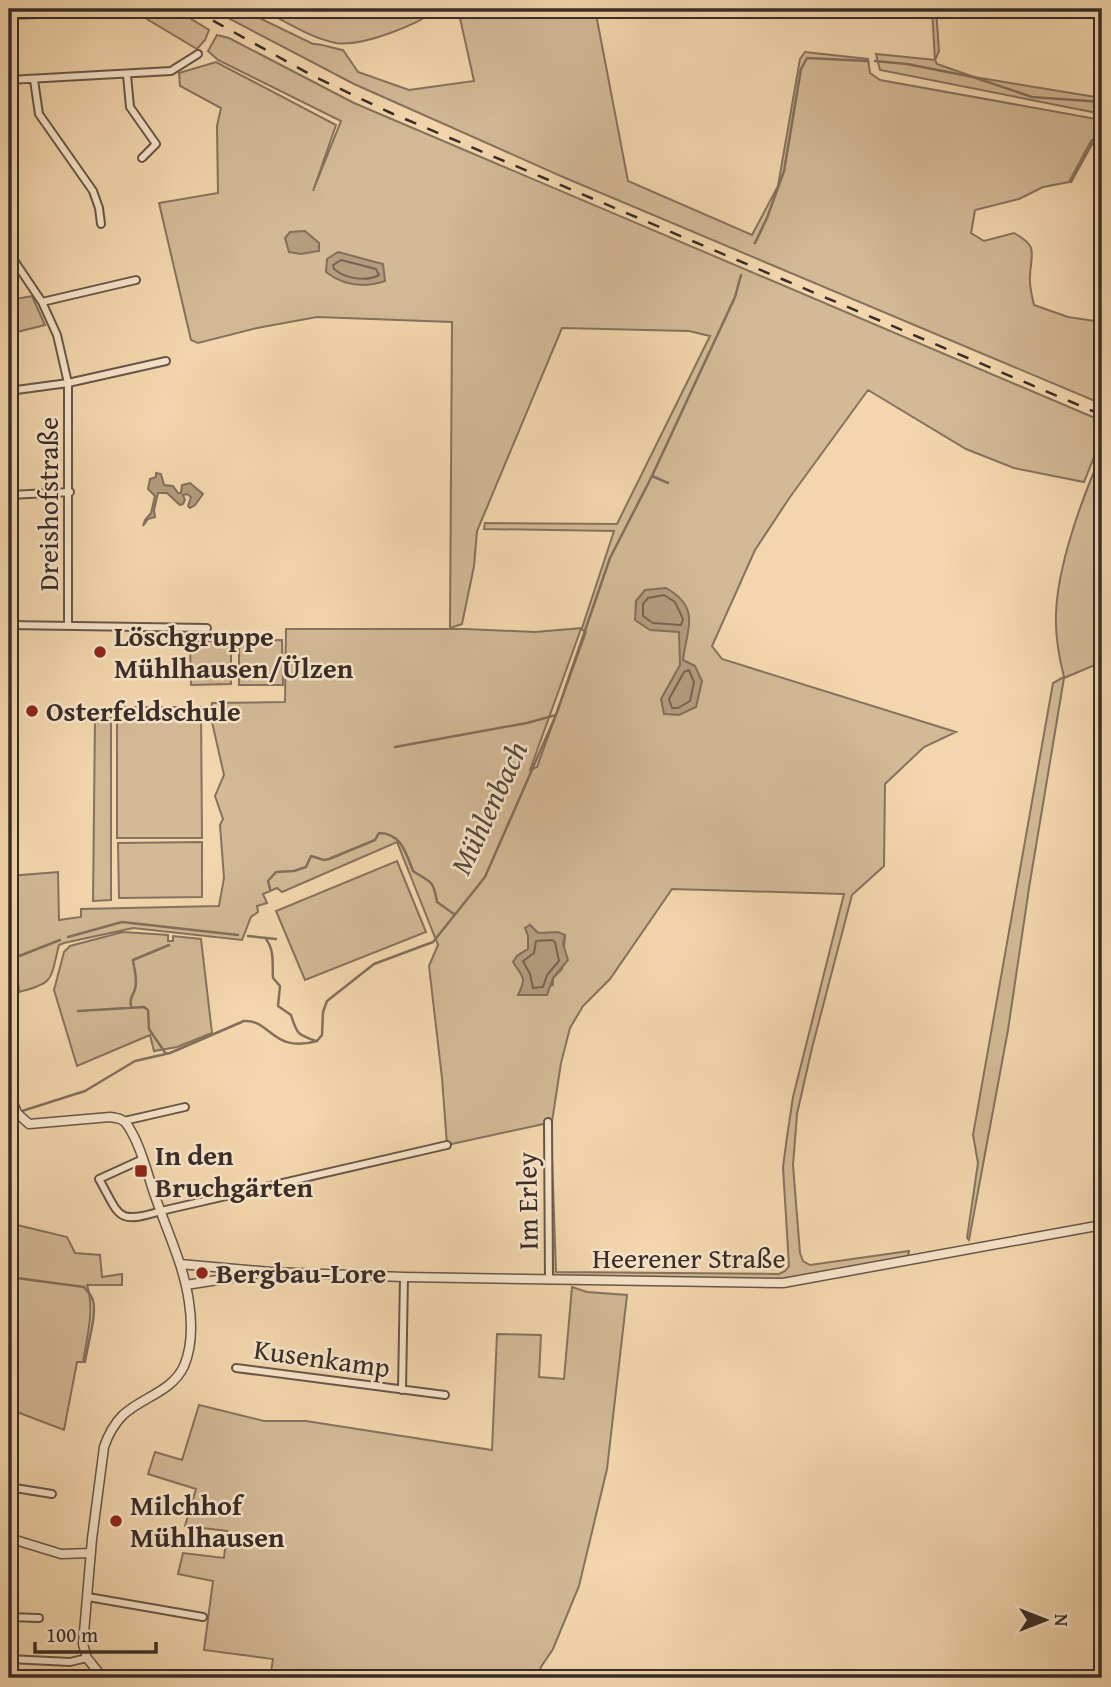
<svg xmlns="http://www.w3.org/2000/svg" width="1111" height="1687" viewBox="0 0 1111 1687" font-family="'Gentium Book Plus',serif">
  <rect width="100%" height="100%" fill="#f3d6ad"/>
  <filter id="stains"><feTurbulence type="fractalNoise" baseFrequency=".00286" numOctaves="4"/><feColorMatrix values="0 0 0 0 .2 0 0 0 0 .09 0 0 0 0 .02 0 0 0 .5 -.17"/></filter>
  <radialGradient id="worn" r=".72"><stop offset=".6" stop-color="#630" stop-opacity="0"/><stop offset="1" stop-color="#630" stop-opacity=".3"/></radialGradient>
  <path fill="#d3b996" stroke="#86725e" stroke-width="2" fill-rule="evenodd" d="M9,9H175L209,30L205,40L197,49L140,15L9,19Z
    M241,9L313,44C320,43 335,49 343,50L358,72L409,90L474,81L458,9H595L628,181L752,235L778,186L800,59L805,52L868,59L870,73L880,80L1102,120V139L1095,138L1091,141L1069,182L1043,187L1019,199L975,210L971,233L984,241L1014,233C1039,247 1031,252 1030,276C1029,286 1032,296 1034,305L1068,317L1102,322V404L563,177L354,84L228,18Z
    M261,9H438C417,25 362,47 336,43C310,38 285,21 261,9Z
    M932,9H936L939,51L935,60L937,64L974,77L1102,98V114L880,70L876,54L935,60Z
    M217,35L229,38L354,103L1102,421V437L1084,482L1014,468L966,449L868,390L790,497L755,550L712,646L722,659L956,732L924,747L885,784L884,866L852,895L812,1048L797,1114L793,1165L800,1253L803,1261L810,1265L909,1251L907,1261L783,1283L549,1280L548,1123L447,1145L442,1078L429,966L438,945L397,842L282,892L277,888L263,894L267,903L257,906L258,912L251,917L242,940L133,928L64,943L59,945C50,980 55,983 19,992L16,961L9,962V876L58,872L59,920L81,917V909L219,906L224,878L220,825L223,819L215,796L224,775L210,713L212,703L285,702L286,629H465L535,632L582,628L614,531L484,529L485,523L617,524L710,336L689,331L562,328L477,531L474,566L462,624L450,628L452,322L317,317L257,328L198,343L191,340L159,203L218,193L217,126L221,108L180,86L179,73L216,62L336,125L313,191L341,121L218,60L208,51ZM581,629L586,632L537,767L530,770ZM672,889L844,894L793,1097L787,1137L783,1167L789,1266L785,1271L779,1274L556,1272L551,1128L561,1063L570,1028L583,1006L610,979ZM530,925L538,933L565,935L562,969L553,978V985L522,995L520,990L524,985L523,977L514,962L517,956L528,949Z
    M32,296L45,325L9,334V300Z
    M1102,453V662L1064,678L1029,888L1008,1030L969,1240L967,1238L978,1163L973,1135L1053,683L1064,677C1059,657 1055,634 1056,613C1058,564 1082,498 1102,453Z
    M282,640L283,685H239V641Z
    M190,641H231V684L191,685Z
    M117,707H201L202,838H117Z
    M95,718H111V900L93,901Z
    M202,842V897L119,898L118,843Z
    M397,861L426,932L305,980L276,911Z
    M123,932L168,935V941H173V936L201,939L212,1033L177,1047L154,1051L150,1035L77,1066L54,990L64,952L70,946Z
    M9,1223L67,1237L75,1253L100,1255L102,1277L122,1274V1285H87C95,1311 87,1336 83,1362H77L64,1430L9,1409Z
    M572,1287L587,1292L627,1295L607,1469L579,1586L553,1649L541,1667L539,1678H270L273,1659L204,1650L213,1581L178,1574L183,1553L224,1558L227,1531L185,1526L196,1489L148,1474L155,1452L182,1460L199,1405L264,1421H306L492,1450L497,1334L541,1335L539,1377L564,1379Z"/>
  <path fill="#b49c7f" stroke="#836f5b" stroke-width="2" d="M305,231L319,243V251L301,254L289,252L285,238L290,232Z
    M338,252L383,264L385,281C364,288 344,286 326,272L327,259Z
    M156,473L161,474L164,485L173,486L178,493H181L182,485L190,483L203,494L195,505L190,508L188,506L191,497L187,494L183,495L185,500L183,504L180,505L167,493H158L154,510L155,517L148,519L143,526L145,520L151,513L155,496L148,489L150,479L156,477Z
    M666,588C701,608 687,627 683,660L695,666L702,681L696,707L679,715L664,714L661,699L680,665L679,632L650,630L635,620L636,601L645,590Z
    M530,925L538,933L558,932L565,935L563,944L568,960L553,978L547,995H518C527,977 523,978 513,962L517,956L528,949V936L525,928Z"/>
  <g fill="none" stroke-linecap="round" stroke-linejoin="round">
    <path stroke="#766452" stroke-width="2" d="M341,260L376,269L379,275C366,282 346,279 334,269L333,265Z
      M664,595L675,602L683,619L681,625L653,623L643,616V604L648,598Z
      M689,670L694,682L690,701L678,708H672L669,699L684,672Z
      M552,940L555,942L559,961L547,975L543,987L533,988L530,974L523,961L534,953L536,941Z"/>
    <path stroke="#836f5b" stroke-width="2.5" d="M875,61L907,64L973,77L1032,97L1102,102
      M1071,182L1093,142L1102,140
      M755,243L767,218L784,171L801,69L807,58L868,61
      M652,476L668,483
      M395,747L527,723L556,715
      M270,889L268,881L276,872L294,871L306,867L311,856L324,860L329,859L375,840L379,833C401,833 406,853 413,871C430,883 433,878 437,902L454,914
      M248,936L276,939
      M68,937L122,922L238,935
      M266,939C275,951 272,965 273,978L280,986L278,1006L291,1015C297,1033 296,1034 316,1041
      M9,960L60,940
      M131,1006C129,997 133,997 135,989C138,979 134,970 133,960L169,945
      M78,1011L144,1007L148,1010L149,1029L166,1054
      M22,1111L85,1091L135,1061L170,1053L244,1021C270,1019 273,1054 317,1041L322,1035L323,1012L327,1001L374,964L433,942L485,877L556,715L610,558L652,476L735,297L741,275
      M9,1119L12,1116
      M9,1277L84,1287C87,1291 92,1295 93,1301C97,1315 87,1346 85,1362"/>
    <defs>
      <path id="minor" d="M127,75L130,107L156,144L142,158
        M9,80L171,71L198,54
        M34,80L39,114L93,191L99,208L101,224
        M9,253L42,302L57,335L68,383V626
        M42,302L136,280
        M9,391L68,383L166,361
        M9,495L70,492
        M9,625L207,628
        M124,1121L185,1107
        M548,1122L549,1280
        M143,1159L99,1179C120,1216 116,1225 161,1211L447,1145
        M236,1368L445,1395
        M402,1390L404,1277
        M9,1477L14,1483L15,1488
        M9,1503L15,1488L52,1494
        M88,1597L203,1617
        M9,1617L39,1618
        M9,1659L70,1662L87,1658"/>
      <path id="tertiary" d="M9,1093L17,1113L29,1124L110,1117C118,1118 124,1119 128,1126C141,1146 147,1173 155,1196C167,1231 184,1266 189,1302C192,1322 192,1347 184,1366C172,1392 142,1397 123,1415C113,1425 108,1435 104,1447L92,1539L83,1644L87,1658L103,1678
        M180,1264L271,1272L404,1277L783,1283L1102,1225
        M186,1285L255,1274
        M9,1538L61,1554L91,1553"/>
    </defs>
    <use href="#minor" stroke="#685648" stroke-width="10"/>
    <use href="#tertiary" stroke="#685648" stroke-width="11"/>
    <use href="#minor" stroke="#f7e4ca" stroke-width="6"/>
    <use href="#tertiary" stroke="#f7e4ca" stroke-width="8"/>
    <path stroke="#392c26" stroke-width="2.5" stroke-dasharray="12 12" stroke-linecap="butt" d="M192,9L313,76L391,113L1102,415"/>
  </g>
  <g fill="#8f2418" stroke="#f7e4ca" stroke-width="2.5">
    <circle cx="100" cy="652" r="7"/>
    <circle cx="32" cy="711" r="7"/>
    <rect x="134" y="1164" width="14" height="14" rx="3.5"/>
    <circle cx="202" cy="1273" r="7"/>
    <circle cx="116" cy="1521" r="7"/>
  </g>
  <g text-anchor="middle" stroke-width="5" stroke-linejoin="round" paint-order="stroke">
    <g font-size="28" fill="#392c26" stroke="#f7e4ca">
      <text transform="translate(48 504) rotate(-90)" y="10">Dreishofstraße</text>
      <text transform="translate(527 1201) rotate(-91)" y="10">Im Erley</text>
      <text x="689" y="1268">Heerener Straße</text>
      <text transform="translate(322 1358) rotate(8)" y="10">Kusenkamp</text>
    </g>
    <g font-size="28" font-weight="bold" fill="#392c26" stroke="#f7e4ca" text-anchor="start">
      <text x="114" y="646">Löschgruppe<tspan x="114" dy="32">Mühlhausen/Ülzen</tspan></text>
      <text x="46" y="721">Osterfeldschule</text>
      <text x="155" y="1165">In den<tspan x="155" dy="32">Bruchgärten</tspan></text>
      <text x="216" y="1283">Bergbau-Lore</text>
      <text x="130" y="1515">Milchhof<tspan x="130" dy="32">Mühlhausen</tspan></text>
    </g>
    <g font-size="30" font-style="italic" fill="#58483c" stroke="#f7e4ca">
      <text transform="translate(489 808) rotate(-65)" y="10">Mühlenbach</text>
    </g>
  </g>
  <rect width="1111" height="1687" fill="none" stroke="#f3d6ad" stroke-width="35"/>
  <rect x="10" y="10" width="1090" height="1666" fill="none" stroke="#392c26" stroke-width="3.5"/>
  <rect x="18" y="18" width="1076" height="1652" fill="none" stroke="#392c26" stroke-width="2"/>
  <g transform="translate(1045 1620) rotate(90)" stroke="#f7e4ca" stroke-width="5" paint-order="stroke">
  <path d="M0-5L12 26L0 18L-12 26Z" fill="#392c26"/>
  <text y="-10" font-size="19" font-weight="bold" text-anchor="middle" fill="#392c26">N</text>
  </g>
  <path d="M35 1642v10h121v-10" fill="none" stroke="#392c26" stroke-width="3.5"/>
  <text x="46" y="1642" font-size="21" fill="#392c26" stroke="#f7e4ca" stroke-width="5" paint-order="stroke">100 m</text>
  <rect width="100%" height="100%" filter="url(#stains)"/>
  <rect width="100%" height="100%" fill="url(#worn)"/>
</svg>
